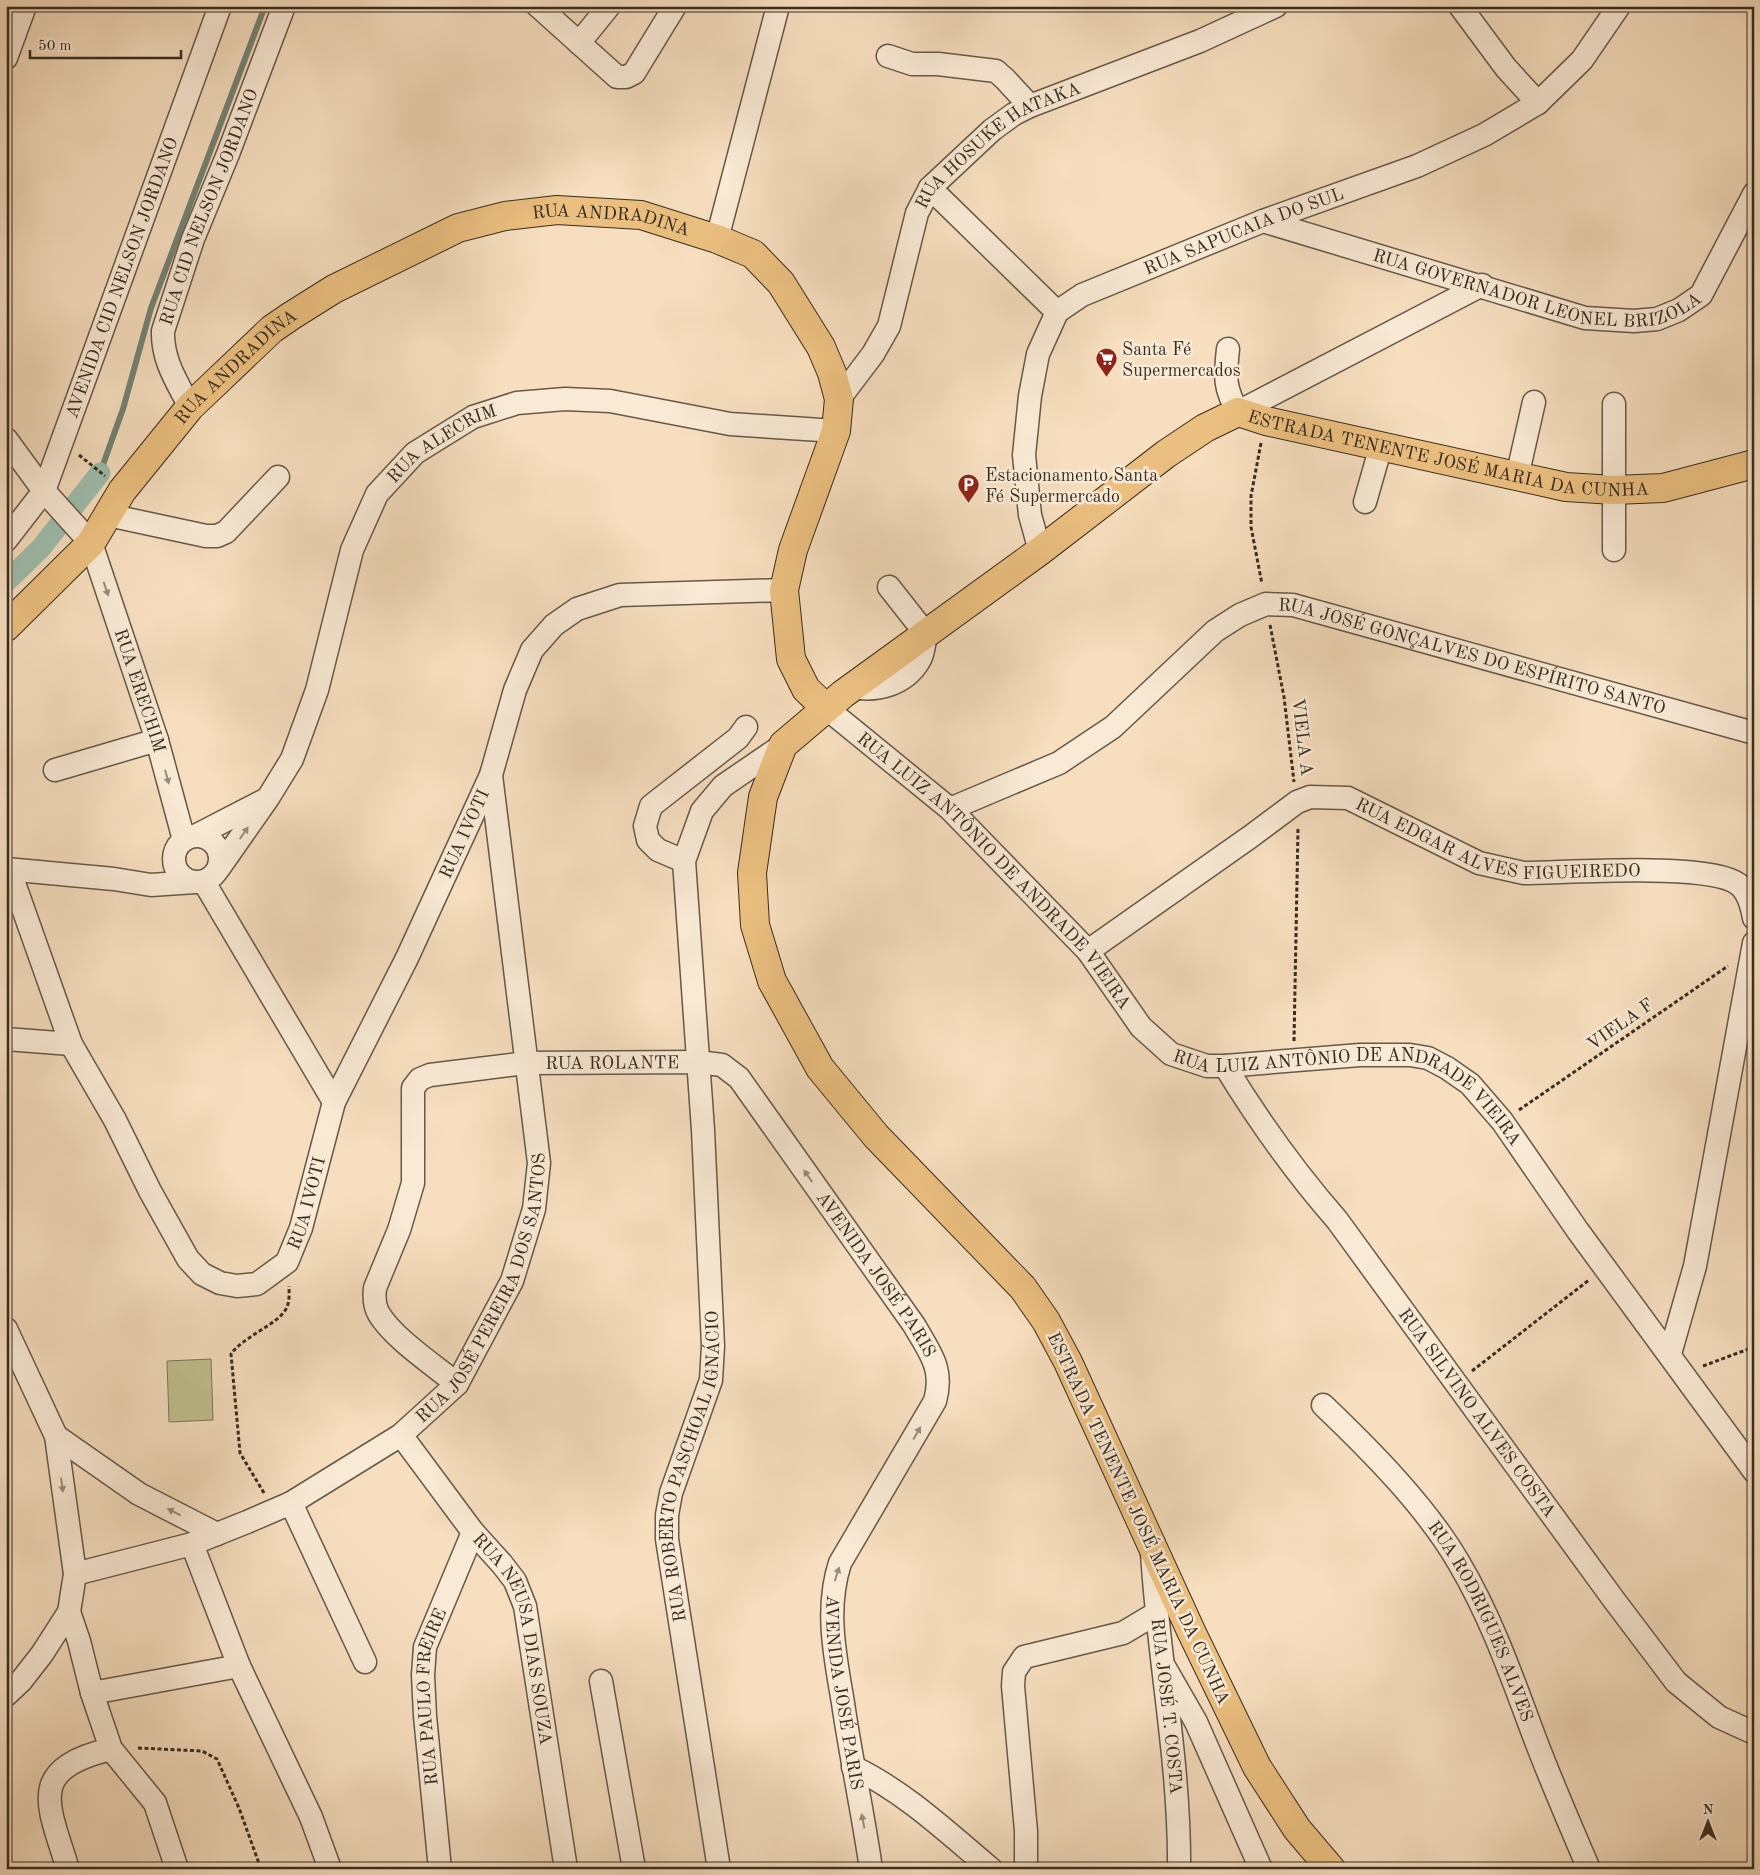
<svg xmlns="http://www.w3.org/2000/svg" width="1760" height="1875" viewBox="0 0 1760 1875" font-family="'Old Standard TT',serif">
  <rect width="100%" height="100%" fill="#f6debe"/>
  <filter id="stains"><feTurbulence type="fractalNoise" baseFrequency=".004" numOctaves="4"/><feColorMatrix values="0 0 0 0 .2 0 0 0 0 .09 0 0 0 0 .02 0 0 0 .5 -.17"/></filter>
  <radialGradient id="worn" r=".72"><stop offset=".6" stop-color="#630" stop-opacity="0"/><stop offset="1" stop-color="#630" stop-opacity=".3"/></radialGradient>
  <path fill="#c1c08e" stroke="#7c7658" d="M211,1359L213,1420L169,1422L167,1361Z"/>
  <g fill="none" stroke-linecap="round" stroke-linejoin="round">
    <path stroke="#748375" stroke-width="6" d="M100,473L123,409L151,308L265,6"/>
    <path stroke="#9ebdac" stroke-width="21" d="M6,582L41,548L100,473"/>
    <defs>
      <g id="minor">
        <path d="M538,6L617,77H626L634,73L675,6"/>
        <path d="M1460,6L1506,68L1538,103"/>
        <path d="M579,43L609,6"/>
        <path d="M888,56L912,64H938L996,71L1005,79L1030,106"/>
        <path d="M6,58L25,6"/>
        <path d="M930,188L1057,312"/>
        <path id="s1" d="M1263,221L1585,318L1634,321L1657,319L1679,310L1701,295L1754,194"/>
        <path d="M717,239L778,6"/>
        <path d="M1228,349C1225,377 1224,388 1238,412L1482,285"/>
        <path id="s2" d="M839,399L873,354L889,326L917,213L930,188L992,130L1014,114L1030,106L1200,41L1276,6"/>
        <path d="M1614,404V550"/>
        <path id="s3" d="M190,407C177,382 162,360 163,331L193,239L228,154L284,6"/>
        <path id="s4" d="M6,439L44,491L91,543L157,740L184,840"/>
        <path d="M1517,477L1534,402"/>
        <path d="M1365,502L1381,446"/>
        <path d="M108,515L206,536H217L226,532L278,477"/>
        <path id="s5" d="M6,540L44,491L220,6"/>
        <path id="s6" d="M1040,551L1030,515L1024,455L1030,396L1038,354L1057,312L1082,295L1263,221L1417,166L1484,135L1538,103L1582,60L1619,6"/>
        <path d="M853,687C878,692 905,684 919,661C924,654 924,642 926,634L889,587"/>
        <path id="s7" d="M826,708L950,809L1088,951L1141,1027L1171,1054L1207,1066H1225L1360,1055H1410L1428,1058L1447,1068L1470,1084L1502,1121L1578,1231L1754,1471"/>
        <path d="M55,770L157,740"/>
        <path id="s8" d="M950,809L1059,763L1113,727L1215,631L1240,615L1266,604L1293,605L1754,733"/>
        <path d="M197,835L265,800"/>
        <circle cx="197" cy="859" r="23"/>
        <path d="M684,861L658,850L648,840L645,826L651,806L738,738L746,727"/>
        <path id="s9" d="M219,868L268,798L292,759L317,690L352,550L377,494L415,453L473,417L517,403L565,399L610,401L730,424L836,431"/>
        <path d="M6,869L114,879L151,885L195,882"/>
        <path id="s10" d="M9,869L71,1044L115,1120L150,1191L188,1259L202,1274L220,1283L237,1286L257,1284L287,1262L301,1228L334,1102L407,958L491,775L515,690L532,650L554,625L577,609L620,595L784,590"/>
        <path d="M204,882L334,1102"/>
        <path id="s11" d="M1088,951L1250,837L1297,802L1310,797L1348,798L1479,863L1524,873C1566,873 1710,862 1738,884C1748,891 1752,907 1754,918"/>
        <path d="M6,1039L71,1044"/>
        <path id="s12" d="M1225,1066C1258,1120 1295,1172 1337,1220L1614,1600L1676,1682L1719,1717L1754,1733"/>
        <path d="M6,1329L56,1436L75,1574L69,1612L42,1654L21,1681L6,1695"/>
        <path d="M1670,1354L1695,1266L1754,943"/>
        <path id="s13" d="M457,1384C435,1366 393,1338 379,1314C374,1306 374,1297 375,1288L399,1230L413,1183V1088L420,1079L430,1075L526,1063L698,1062L722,1065L739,1078L914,1325C930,1353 944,1368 935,1401L840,1563C825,1609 835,1656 843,1703C851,1758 863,1813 871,1869"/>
        <path id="s14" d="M1323,1405C1370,1450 1426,1506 1459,1563C1491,1617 1512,1677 1534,1736C1551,1781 1570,1825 1589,1869"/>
        <path id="s15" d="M401,1435L473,1532L502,1564L515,1581L525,1606L566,1869"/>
        <path d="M56,1436L139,1494L217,1534"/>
        <path d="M291,1503L365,1662"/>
        <path d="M192,1544L239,1666L311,1817L330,1869"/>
        <path id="s16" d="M1152,1552C1158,1658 1180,1762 1179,1869"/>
        <path id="s17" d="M75,1574L192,1544L247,1522L291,1503L401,1435L457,1384L512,1281L534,1209L539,1163L491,775"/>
        <path d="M69,1612L79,1641L92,1693L111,1749L155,1803L177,1869"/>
        <path d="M1165,1668L1196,1722L1261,1869"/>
        <path d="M601,1681L634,1869"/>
        <path d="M92,1693L239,1666"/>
        <path d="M853,1767C905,1792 947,1832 991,1869"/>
        <path d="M68,1869C48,1804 26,1769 111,1749"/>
        <path id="s18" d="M440,1869L425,1716L423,1675L425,1647L473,1532"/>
        <path id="s19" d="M719,1869L667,1539V1515L671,1493L711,1380L713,1346L703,1130L684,861L702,811L723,786L783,745"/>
        <path d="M1026,1869V1831L1013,1686L1014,1672L1024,1657L1123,1633L1155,1614"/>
      </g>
      <g id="major">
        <path id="s20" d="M6,627L91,543L122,491L190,407L272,329L291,316L334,289L458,228L505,216L557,210L641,215L717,239L753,254L781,283L821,347L832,373L839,399L836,431L793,550L784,590L791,659L806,689L826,708"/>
        <path id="s21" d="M1331,1869L1297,1829L1257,1767L1191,1631L1068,1362L1046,1321L1023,1288L876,1136L820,1068L772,981L755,925L752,873L763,797L783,745L843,694L1040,551L1166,454L1205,428L1238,412L1266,421L1566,487L1614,490L1663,488L1754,464"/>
      </g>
    </defs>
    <use href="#minor" stroke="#665949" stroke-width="25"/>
    <use href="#major" stroke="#362d22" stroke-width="30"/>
    <path stroke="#362d22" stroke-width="3" stroke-dasharray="4 2.5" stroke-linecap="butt" d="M1261,443L1251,496V527L1262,584
      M79,455L105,476
      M1270,625L1284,697L1294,782
      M1294,1041L1298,828
      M1519,1110L1728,966
      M1703,1366L1754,1347
      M1472,1371L1589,1280
      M264,1493L240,1453L231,1354C244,1336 277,1325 286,1309C290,1302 289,1294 289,1286
      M138,1748L202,1751L217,1759L239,1808L261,1869"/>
    <use href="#minor" stroke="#f9ead5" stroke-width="22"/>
    <use href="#major" stroke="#ebbf7f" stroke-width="28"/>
  </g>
  <defs><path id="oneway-solid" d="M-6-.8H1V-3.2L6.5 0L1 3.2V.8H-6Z" transform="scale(1.25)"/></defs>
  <g fill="#988c7c">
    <use href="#oneway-solid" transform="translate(106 589) rotate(71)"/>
    <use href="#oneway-solid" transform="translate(167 777) rotate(75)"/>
    <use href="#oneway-solid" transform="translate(244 833) rotate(-55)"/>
    <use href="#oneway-solid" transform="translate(808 1176) rotate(-125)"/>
    <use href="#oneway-solid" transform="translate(917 1433) rotate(-60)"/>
    <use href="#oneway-solid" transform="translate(62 1485) rotate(82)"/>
    <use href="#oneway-solid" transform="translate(174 1512) rotate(-153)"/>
    <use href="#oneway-solid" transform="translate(837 1574) rotate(-72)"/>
    <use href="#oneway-solid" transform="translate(863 1821) rotate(-101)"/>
  </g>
  <defs>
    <symbol id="supermarket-pin" viewBox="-11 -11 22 30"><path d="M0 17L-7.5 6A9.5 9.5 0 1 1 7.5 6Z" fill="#8f2418" stroke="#f9ead5"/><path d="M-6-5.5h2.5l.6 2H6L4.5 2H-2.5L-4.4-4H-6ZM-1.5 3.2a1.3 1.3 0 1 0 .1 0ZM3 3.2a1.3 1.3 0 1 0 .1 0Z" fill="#fff"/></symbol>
    <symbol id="parking-pin" viewBox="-11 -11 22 30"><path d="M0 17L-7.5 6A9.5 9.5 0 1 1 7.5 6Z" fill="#8f2418" stroke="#f9ead5"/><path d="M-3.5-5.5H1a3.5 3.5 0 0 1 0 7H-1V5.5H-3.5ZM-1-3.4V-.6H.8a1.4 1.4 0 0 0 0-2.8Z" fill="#fff"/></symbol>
  </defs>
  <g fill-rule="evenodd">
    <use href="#supermarket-pin" x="1094" y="346" width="25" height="34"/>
    <use href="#parking-pin" x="956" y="472" width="25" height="34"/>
  </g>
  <g text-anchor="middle" stroke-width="5" stroke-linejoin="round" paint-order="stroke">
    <g font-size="18" fill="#362d22" stroke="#f9ead5">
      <text dy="6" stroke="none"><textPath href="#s2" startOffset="314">RUA HOSUKE HATAKA</textPath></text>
      <text dy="6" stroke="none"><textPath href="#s3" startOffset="214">RUA CID NELSON JORDANO</textPath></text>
      <text dy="6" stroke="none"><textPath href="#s20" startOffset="769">RUA ANDRADINA</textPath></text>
      <text dy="6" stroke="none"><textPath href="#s6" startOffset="450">RUA SAPUCAIA DO SUL</textPath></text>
      <text dy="6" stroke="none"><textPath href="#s1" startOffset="286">RUA GOVERNADOR LEONEL BRIZOLA</textPath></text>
      <text dy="6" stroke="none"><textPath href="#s5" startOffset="289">AVENIDA CID NELSON JORDANO</textPath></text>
      <text dy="6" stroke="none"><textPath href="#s20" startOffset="349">RUA ANDRADINA</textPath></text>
      <text dy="6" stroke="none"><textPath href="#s9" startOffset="494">RUA ALECRIM</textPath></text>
      <text dy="6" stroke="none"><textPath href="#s21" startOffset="2082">ESTRADA TENENTE JOSÉ MARIA DA CUNHA</textPath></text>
      <text dy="6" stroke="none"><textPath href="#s8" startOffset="594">RUA JOSÉ GONÇALVES DO ESPÍRITO SANTO</textPath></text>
      <text dy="6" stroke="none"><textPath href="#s4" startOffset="290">RUA ERECHIM</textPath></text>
      <text transform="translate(1303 737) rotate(83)" y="6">VIELA A</text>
      <text dy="6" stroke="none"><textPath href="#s10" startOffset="1011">RUA IVOTI</textPath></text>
      <text dy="6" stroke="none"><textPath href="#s11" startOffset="468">RUA EDGAR ALVES FIGUEIREDO</textPath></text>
      <text dy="6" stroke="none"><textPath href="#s7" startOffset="235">RUA LUIZ ANTÔNIO DE ANDRADE VIEIRA</textPath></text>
      <text transform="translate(1620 1024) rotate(-35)" y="6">VIELA F</text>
      <text dy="6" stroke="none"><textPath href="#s13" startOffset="544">RUA ROLANTE</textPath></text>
      <text dy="6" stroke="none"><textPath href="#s7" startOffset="685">RUA LUIZ ANTÔNIO DE ANDRADE VIEIRA</textPath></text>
      <text dy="6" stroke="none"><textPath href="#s10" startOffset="608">RUA IVOTI</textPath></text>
      <text dy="6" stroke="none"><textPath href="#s13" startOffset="915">AVENIDA JOSÉ PARIS</textPath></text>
      <text dy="6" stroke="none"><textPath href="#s17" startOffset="531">RUA JOSÉ PEREIRA DOS SANTOS</textPath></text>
      <text dy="6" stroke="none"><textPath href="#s12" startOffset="429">RUA SILVINO ALVES COSTA</textPath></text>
      <text dy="6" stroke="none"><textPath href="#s19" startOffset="410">RUA ROBERTO PASCHOAL IGNÁCIO</textPath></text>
      <text transform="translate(1139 1518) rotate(65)" y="6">ESTRADA TENENTE JOSÉ MARIA DA CUNHA</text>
      <text dy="6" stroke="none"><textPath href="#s14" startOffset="271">RUA RODRIGUES ALVES</textPath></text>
      <text dy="6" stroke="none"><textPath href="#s15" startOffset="239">RUA NEUSA DIAS SOUZA</textPath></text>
      <text dy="6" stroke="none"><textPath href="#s13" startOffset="1379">AVENIDA JOSÉ PARIS</textPath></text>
      <text dy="6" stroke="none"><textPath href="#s18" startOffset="174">RUA PAULO FREIRE</textPath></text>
      <text dy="6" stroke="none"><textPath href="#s16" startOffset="155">RUA JOSÉ T. COSTA</textPath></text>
    </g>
    <g font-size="18" fill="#362d22" stroke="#f9ead5" text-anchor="start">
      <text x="1122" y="355">Santa Fé<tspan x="1122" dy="21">Supermercados</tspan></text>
      <text x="985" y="481">Estacionamento Santa<tspan x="985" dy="21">Fé Supermercado</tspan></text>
    </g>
  </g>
  <rect width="1760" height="1875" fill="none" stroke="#f6debe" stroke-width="25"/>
  <rect x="8" y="8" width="1745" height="1860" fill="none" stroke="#362d22" stroke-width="2.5"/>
  <rect x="12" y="12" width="1735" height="1850" fill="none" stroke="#362d22"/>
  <g transform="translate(1708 1822)" stroke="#f9ead5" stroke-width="4" paint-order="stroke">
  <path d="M0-4L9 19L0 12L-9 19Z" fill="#362d22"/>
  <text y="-8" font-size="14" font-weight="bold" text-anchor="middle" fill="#362d22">N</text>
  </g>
  <path d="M30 50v8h151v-8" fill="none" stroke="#362d22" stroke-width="2.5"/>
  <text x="38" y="50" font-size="15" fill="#362d22" stroke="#f9ead5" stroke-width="4" paint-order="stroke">50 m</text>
  <rect width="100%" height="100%" filter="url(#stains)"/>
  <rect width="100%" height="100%" fill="url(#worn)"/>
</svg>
